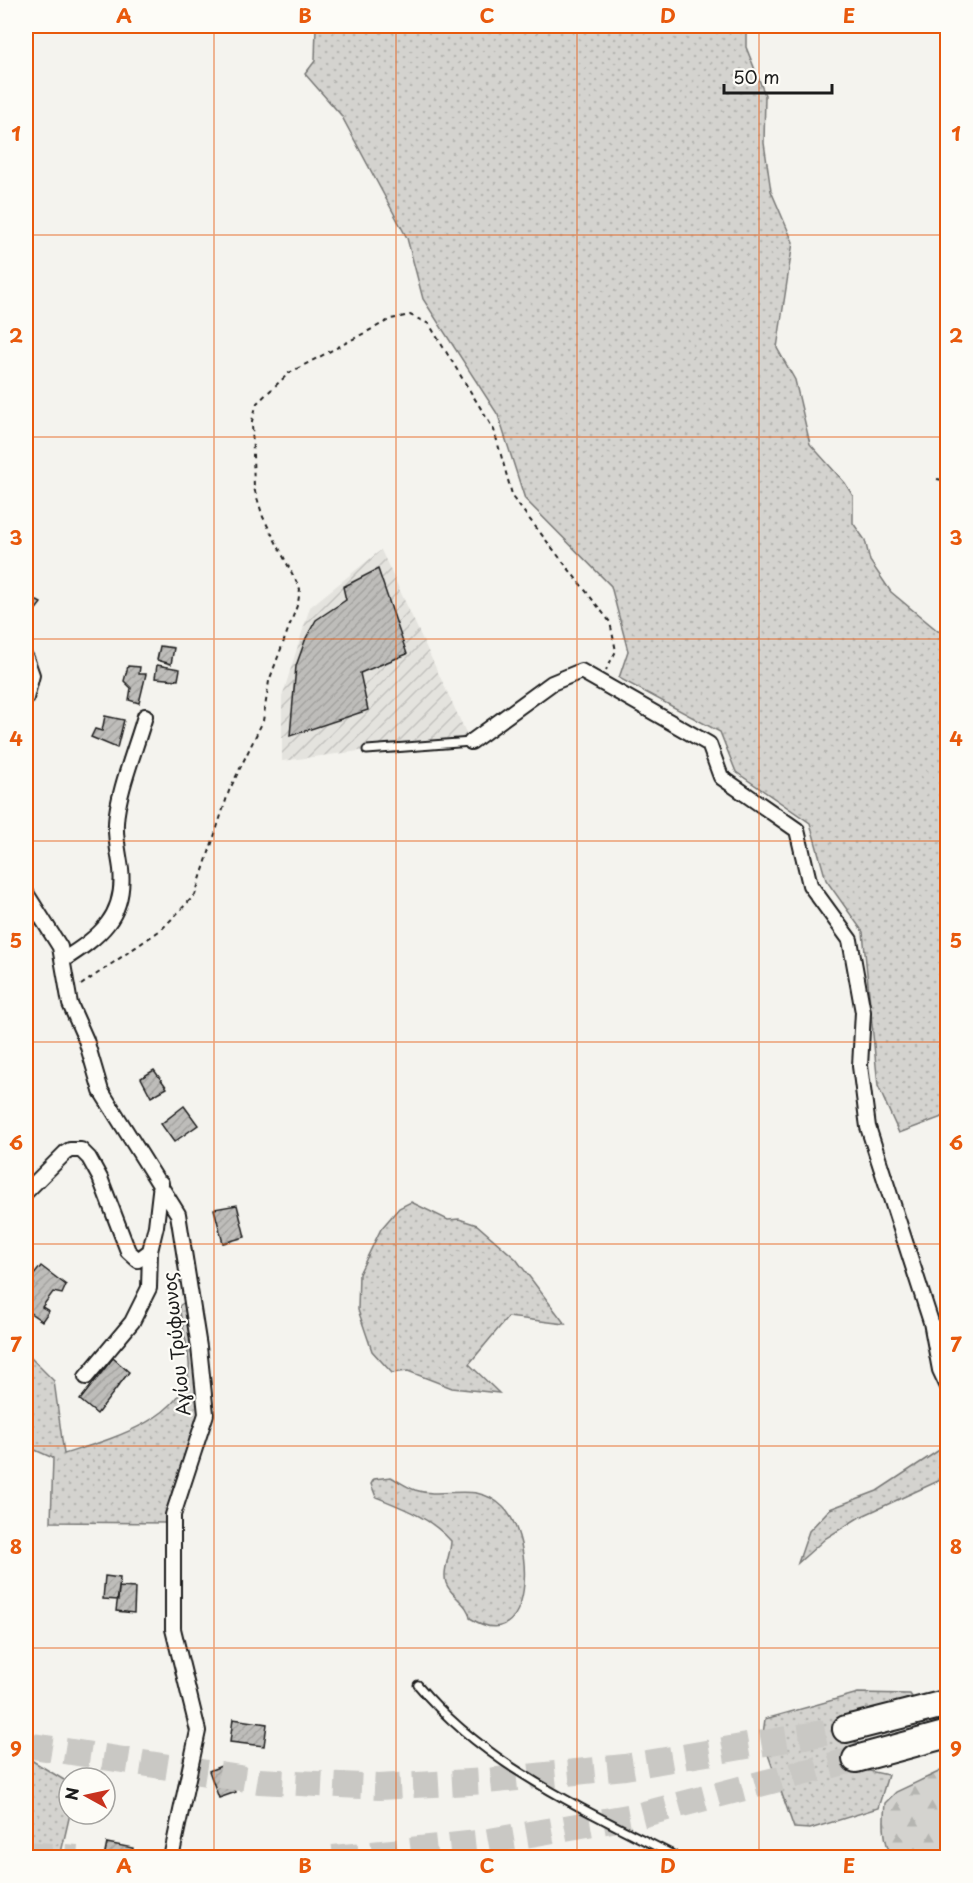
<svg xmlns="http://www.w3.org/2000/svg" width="973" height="1883" viewBox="0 0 973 1883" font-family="'Playpen Sans',sans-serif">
  <defs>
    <pattern id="industrial-furrows" width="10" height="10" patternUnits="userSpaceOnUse" patternTransform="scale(1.5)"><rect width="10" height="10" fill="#e4e3de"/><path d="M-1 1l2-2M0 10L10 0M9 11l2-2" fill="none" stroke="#c3c2be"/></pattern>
    <pattern id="grass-dots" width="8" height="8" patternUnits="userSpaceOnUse" patternTransform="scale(1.5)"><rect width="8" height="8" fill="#d4d3cf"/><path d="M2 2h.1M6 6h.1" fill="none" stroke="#b5b5b1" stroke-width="1.8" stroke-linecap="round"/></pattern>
    <pattern id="forest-firs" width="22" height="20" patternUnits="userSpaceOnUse" patternTransform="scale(1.5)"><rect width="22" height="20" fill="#d4d3cf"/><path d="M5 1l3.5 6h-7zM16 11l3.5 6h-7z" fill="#b5b5b1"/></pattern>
    <pattern id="building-hatch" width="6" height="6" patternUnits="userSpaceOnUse" patternTransform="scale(1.5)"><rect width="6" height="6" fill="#bebdba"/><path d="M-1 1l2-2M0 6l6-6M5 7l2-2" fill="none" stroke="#a3a29f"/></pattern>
  </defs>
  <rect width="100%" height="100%" fill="#f4f3ee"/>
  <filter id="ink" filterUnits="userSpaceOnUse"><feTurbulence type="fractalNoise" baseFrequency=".0167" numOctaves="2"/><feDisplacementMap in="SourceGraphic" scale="12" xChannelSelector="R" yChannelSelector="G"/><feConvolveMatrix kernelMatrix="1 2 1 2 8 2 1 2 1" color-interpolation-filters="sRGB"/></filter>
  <g filter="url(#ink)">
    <path fill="url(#industrial-furrows)" d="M381,550L468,737L282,761V697L310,607Z"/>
    <path fill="url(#grass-dots)" stroke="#787876" stroke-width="1.5" d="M316,26H746V47L765,95L764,143L771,191L793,242L777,348L795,380L810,444L845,483L853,496V523L865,540L870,561L891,592L938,631L947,633V1121V1115L899,1133L878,1086L863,932L826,880L810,823L736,772L720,732L619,678L628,651L611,586L525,499L498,415L423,299L407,238L341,115L305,74L315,61Z
      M411,1202L448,1220L459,1219L477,1225L516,1259L565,1324L508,1317L469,1364L499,1393L452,1388L408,1371L392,1373L372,1351L358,1310L359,1274L381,1229L399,1208Z
      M189,1299L202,1414L167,1523L51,1522L53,1458L26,1446V1353L54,1381L64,1454C104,1441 183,1421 189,1370C191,1357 181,1321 179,1306Z
      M947,1445V1477L858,1518L826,1538L798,1563L809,1531L830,1509L877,1491Z
      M391,1477C398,1481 407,1487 415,1490C445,1500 476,1480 503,1507C536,1539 535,1660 470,1618C469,1604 451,1597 446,1583C442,1570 451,1554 451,1541C431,1518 403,1508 376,1497L371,1484L374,1479Z
      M858,1693L910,1694L912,1697L863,1716L852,1740L858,1743L860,1769L888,1775L878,1808L810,1829L794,1828L765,1746L763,1734L765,1719Z
      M26,1757L69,1783L70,1814L60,1857H26Z"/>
    <path fill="url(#forest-firs)" stroke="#787876" stroke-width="1.5" d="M947,1768V1857H892C883,1840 883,1823 885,1803L896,1792Z"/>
    <path fill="url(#building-hatch)" stroke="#1c1c1c" stroke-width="1.5" d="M378,569L407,654L360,673L368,710L290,736L296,666L306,638L316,620L346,600L343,587Z
      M26,595L41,603L26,622Z
      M160,646L174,648L171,664L157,660Z
      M157,665L180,669L178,680L155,678Z
      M128,666L140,667L139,674H146L139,703L129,700L131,688L124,681Z
      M105,716L124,720L117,748L91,737L95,729L102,731Z
      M154,1070L167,1088L151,1097L141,1078Z
      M184,1106L198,1125L174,1142L161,1124Z
      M237,1205L245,1237L223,1243L214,1209Z
      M41,1266L66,1285L62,1294L53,1292L42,1307L49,1311L42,1321L26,1310V1298L34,1284L29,1281Z
      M113,1358L129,1372L97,1414L80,1400Z
      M105,1576L120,1578L118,1600L103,1599Z
      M119,1587L135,1588L134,1613L116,1611Z
      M233,1719L267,1724L264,1746L230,1742Z
      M226,1764L236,1792L219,1798L209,1771Z
      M107,1843L133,1848L132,1858H104Z"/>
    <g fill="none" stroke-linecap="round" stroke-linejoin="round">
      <path stroke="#c9c8c4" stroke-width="26" stroke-dasharray="26 13" stroke-linecap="butt" d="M26,1745L259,1781L379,1787L487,1781L625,1767L846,1729
        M26,1854L77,1858
        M333,1858L478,1843L640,1815L856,1759"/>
      <defs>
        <path id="lane" d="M367,750L471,742
          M418,1685C486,1767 586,1810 679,1858"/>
        <path id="street" d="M26,658L32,675L26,698
          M471,742L552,683L581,671L709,744L721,777L797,830L810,885L850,940L863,1012L860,1066L868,1127L931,1322L940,1370L948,1387
          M26,893L60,947L70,1004L86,1040L101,1091L178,1214L199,1347L206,1414L173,1515V1629L198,1731L171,1858
          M63,960C99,937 126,917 121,869C119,854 115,838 116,823C117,794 137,745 145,716
          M26,1192L65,1153L70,1150H81L89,1158L100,1178L128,1251L138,1260L150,1251L156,1226L161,1183
          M86,1377L132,1322L149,1288L150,1251"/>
        <path id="highway" d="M846,1729L948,1703
          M856,1759L948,1734"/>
      </defs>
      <use href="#lane" stroke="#1c1c1c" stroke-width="11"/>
      <use href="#street" stroke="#1c1c1c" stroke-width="18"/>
      <use href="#highway" stroke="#1c1c1c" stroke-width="30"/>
      <path stroke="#1c1c1c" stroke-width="2" stroke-dasharray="4.5 4.5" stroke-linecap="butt" d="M937,479L948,481
        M81,985L162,929L195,895L229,791L263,721L269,681L298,603L300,589L263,517L254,488L252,421L257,403L289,373L391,319L410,315L429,324L494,430L513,498L610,622L616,651L606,670"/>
      <use href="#lane" stroke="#fdfcf7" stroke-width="7"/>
      <use href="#street" stroke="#fdfcf7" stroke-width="14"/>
      <use href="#highway" stroke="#fdfcf7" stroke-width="26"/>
    </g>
  </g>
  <path fill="none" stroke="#e8590c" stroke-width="1.5" stroke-opacity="0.55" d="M214,26V1858M396,26V1858M577,26V1858M759,26V1858M26,235H948M26,437H948M26,639H948M26,841H948M26,1042H948M26,1244H948M26,1446H948M26,1648H948"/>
  <g text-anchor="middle" stroke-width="4.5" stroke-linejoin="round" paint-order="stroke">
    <g font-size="18" fill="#1c1c1c" stroke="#fdfcf7">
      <text transform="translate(177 1344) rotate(-96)" y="6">Αγίου Τρύφωνος</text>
    </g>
  </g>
  <rect width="973" height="1883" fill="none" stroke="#fdfcf7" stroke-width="66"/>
  <g transform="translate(87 1796) rotate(278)"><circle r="28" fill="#fdfcf7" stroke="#a3a29f" stroke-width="1.5"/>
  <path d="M0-4.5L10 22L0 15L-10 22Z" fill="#c8321e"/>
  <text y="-9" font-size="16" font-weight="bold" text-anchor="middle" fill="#1c1c1c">N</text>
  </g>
  <path d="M724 84v9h108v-9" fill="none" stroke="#1c1c1c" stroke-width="3"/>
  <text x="733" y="84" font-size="18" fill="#1c1c1c" stroke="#fdfcf7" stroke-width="4.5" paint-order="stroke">50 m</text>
  <rect x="33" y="33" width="907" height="1817" fill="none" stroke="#e8590c" stroke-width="2"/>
  <g font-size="20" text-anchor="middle" font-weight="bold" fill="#e8590c">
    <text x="124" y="23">A</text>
    <text x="305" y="23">B</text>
    <text x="487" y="23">C</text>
    <text x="668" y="23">D</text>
    <text x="849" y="23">E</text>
    <text x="16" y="141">1</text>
    <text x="956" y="141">1</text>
    <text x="16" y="343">2</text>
    <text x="956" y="343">2</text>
    <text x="16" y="545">3</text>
    <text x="956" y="545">3</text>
    <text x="16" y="746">4</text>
    <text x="956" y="746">4</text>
    <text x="16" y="948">5</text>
    <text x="956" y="948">5</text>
    <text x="16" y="1150">6</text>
    <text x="956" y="1150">6</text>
    <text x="16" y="1352">7</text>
    <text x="956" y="1352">7</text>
    <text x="16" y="1554">8</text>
    <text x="956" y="1554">8</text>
    <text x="16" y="1756">9</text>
    <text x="956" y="1756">9</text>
    <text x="124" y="1873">A</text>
    <text x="305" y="1873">B</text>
    <text x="487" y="1873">C</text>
    <text x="668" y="1873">D</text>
    <text x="849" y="1873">E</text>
  </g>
</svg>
